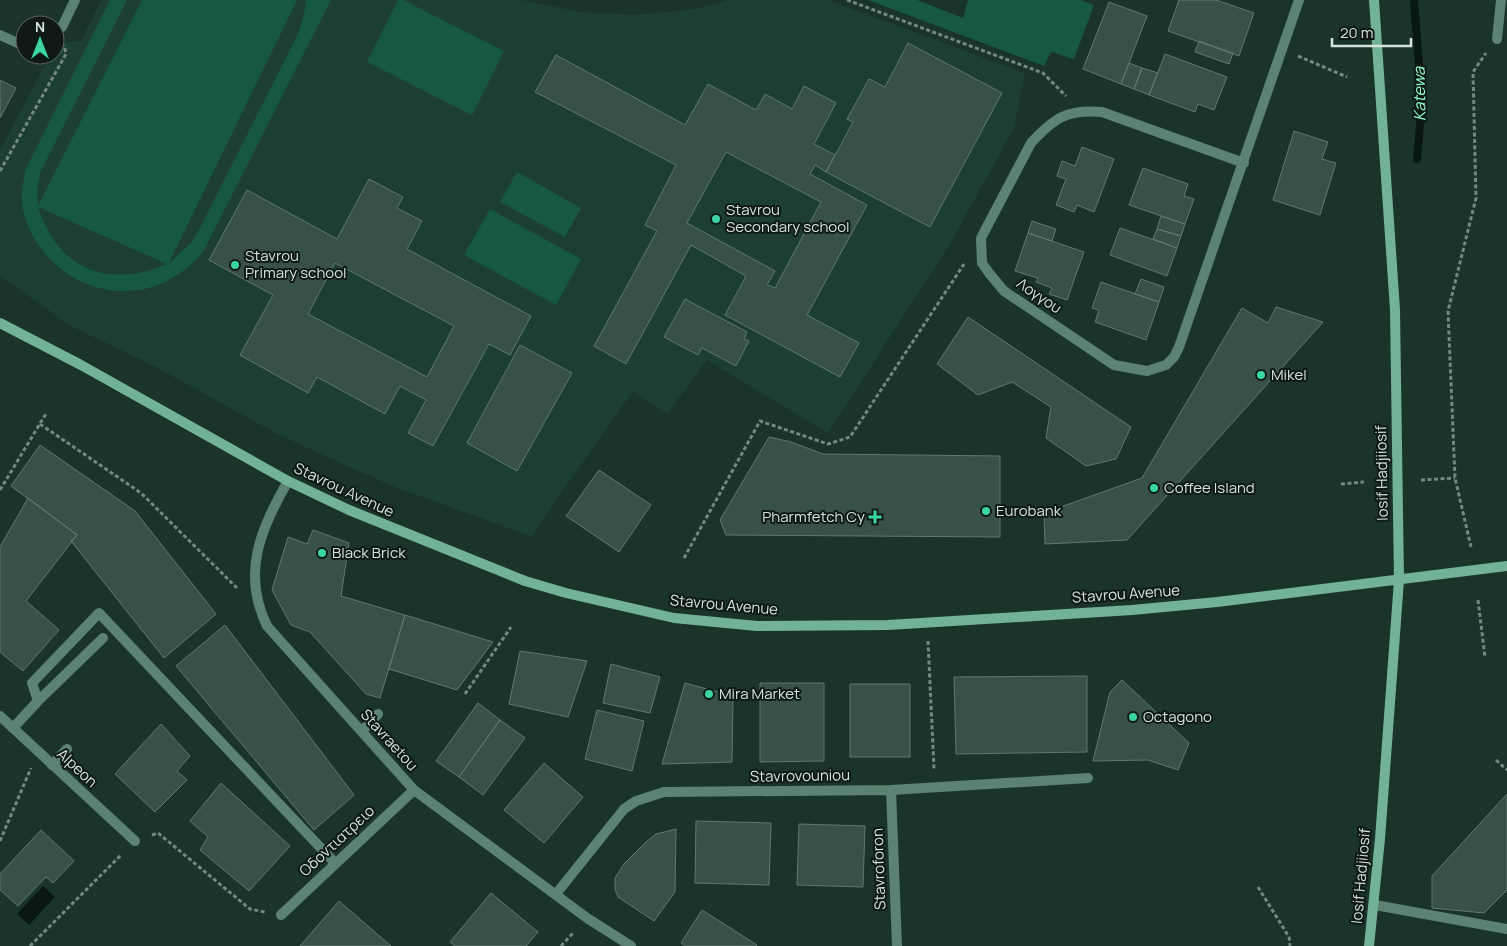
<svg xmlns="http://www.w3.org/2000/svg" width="1507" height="946" viewBox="0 0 1507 946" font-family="Manrope,sans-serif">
  <rect width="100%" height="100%" fill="#1a342a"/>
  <path fill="#1d3f32" d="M101,0H521L581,12L635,15L694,9L728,0H828L1025,73L1014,128L950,244L828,433L707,360L667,414L633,391L531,536L392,486L279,435L154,366L71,326L0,276V151L50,55H55L57,43L81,41Z"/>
  <path fill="#175843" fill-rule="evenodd" d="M110,0H127L40,173L37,190L38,206L142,0H297L169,263L191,243L200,228L298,34L304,15L306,0H331L203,252C195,261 187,269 177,275C118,314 39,278 23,210C20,197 23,182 26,169ZM38,207L167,264C108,289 58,270 38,207Z
    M398,0H403L504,51L472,115L367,62Z
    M868,0H917L963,18L968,0H1081L1094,5L1074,59L1051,52L1044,66Z
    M517,172L581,208L565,237L500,202Z
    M490,209L581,259L556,305L464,255Z"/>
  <path fill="#091712" d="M43,886L55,897L29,925L17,914Z"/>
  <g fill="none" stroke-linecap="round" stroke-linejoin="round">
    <path stroke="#091712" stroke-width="8" d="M1414,0L1422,104L1417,159"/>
  </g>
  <path fill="#385147" stroke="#5e796e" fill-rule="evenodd" d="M1179,0H1216L1254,13L1239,56L1168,31Z
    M1109,2L1147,16L1121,84L1083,69Z
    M1199,41L1233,53L1229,64L1195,52Z
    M908,43L1002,93L930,227L826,172L853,122L847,119L869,79L885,87Z
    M1165,54L1227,77L1214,110L1198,104L1195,112L1149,95Z
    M556,55L685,125L708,84L756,110L765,94L792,109L804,86L836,103L814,144L835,155L826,172L815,165L810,174L867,205L807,315L859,343L840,377L725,315L746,276L691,245L626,364L594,346L657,231L645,225L676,165L535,92ZM726,152L821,202L775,288L767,285L775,271L687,223Z
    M1129,63L1142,68L1134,89L1121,84Z
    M1142,68L1158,73L1149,95L1134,89Z
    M0,80L16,88L0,118Z
    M1294,131L1328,142L1322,159L1336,163L1320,215L1273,200Z
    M1082,147L1114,159L1094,212L1077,205L1074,212L1056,205L1066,179L1057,176L1062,161L1075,166Z
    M1143,168L1188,184L1184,196L1194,199L1185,224L1129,205Z
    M369,179L403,197L397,208L422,221L407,249L531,316L510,355L489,344L433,446L408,433L426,400L400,386L385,414L317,377L308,393L240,355L273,295L209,260L247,190L337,239ZM335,263L454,326L427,377L308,314Z
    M1161,216L1185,224L1181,236L1157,229Z
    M1032,221L1056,229L1052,241L1028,233Z
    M1120,228L1177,248L1167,276L1110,255Z
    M1157,229L1181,236L1177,248L1153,239Z
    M1028,233L1084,252L1067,300L1049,294L1052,288L1036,282L1038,278L1015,271Z
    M1141,279L1164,287L1159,302L1135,294Z
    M1101,282L1159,302L1146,340L1095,322L1099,310L1092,308Z
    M685,299L747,332L744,339L749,341L736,366L702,348L698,355L664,337Z
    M1276,307L1323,322L1127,540L1045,544L1044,513L1142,478L1242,308L1268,323Z
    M968,317L1131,427L1116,459L1086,466L1046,438L1051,407L1012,382L978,395L937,364Z
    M520,345L572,373L517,471L467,443Z
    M769,437L791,442L823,454L1000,456V537L726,535L720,520Z
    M40,445L135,511L216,614L164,658L71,541L77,535L11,486Z
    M599,470L651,505L619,552L566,516Z
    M28,498L77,535L26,601L59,630L23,671L0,652V547Z
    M313,530L349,543L341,596L405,615L380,698L366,694L310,632L291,625L272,590L288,537L307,544Z
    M405,615L493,642L457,690L389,669Z
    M225,625L354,795L314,830L176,666Z
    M520,651L587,661L568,717L509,704Z
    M611,664L660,677L650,713L603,703Z
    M1087,676V752L956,754L954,677Z
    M1122,680L1189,743L1178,770L1148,760L1093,761L1110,692Z
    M685,683L733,696L732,762L662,764Z
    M760,683H824V761L760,762Z
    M850,684H910V757H850Z
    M478,703L500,720L459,777L436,761Z
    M597,710L644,721L632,771L585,759Z
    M500,720L525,738L483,795L459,777Z
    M161,724L190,756L177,771L187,780L155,812L115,774Z
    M544,763L583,797L544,843L504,810Z
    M221,783L290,846L249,891L200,850L208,837L190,821Z
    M1507,794V890L1484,913L1432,908V876Z
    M696,821L771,823L769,885L695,883Z
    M799,824L865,826L863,887L797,885Z
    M676,829L675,892L654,921L618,897L615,889V878L624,864L645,843L656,834Z
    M41,830L74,861L53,883L46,877L18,906L0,890V874Z
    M491,893L538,932L526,946H455L450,942Z
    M339,901L391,946H300Z
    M702,910L757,945L756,946H686L681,943Z"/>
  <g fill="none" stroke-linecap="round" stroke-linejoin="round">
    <path stroke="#748880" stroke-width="3" stroke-dasharray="4 2.5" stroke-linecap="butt" d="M847,0L1043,73L1066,96
      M1298,56L1347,77
      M0,171L66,54L64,45
      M40,424L141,493L237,588
      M1421,480L1455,478
      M1341,484L1364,482
      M0,490L47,412
      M1471,547L1455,478L1448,311L1476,198L1473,72L1486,53
      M684,558L760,421L828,444L850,437L964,264
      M1478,600L1485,657
      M928,641L934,769
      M465,694L511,627
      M1496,760L1507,770
      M152,835L158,833L250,909L265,912
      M0,841L31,768
      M1258,887L1289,937L1290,946
      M30,946L122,854
      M561,946L574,932"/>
    <path stroke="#5b8272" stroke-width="10" d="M38,701L103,638
      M13,728L38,701L32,683L99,613L335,863
      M362,731L378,714
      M52,765L67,749"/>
    <path stroke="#5b8272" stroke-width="10" d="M55,30L62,27L75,0
      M0,35L20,44L25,42
      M1497,39L1501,0
      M1244,163L1102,112C1067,109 1054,118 1031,143L981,238L982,263L989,273L1004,291L1114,365L1147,371L1166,365L1174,357L1179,347L1299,0
      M288,481C261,529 241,572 267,626L414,790L587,918L631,946
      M0,716L135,841
      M891,790L897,946
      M556,894L624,809L636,801L664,792L891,790L1088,778
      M1375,905L1507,929
      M281,915L414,790"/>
    <path stroke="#72b299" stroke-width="10" d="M0,323L81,365L288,481L349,510L525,581L566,593L674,618L757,626L888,625L1132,610L1217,602L1507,566
      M1369,946L1380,839L1399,580L1395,310L1374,0"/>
  </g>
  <g fill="#3bd4a4" stroke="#0e1914" stroke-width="2">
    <circle cx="716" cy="219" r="5"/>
    <circle cx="235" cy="265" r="5"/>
    <circle cx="1261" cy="375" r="5"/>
    <circle cx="1154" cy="488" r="5"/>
    <circle cx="986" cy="511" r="5"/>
    <path d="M872.5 509.5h5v5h5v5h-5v5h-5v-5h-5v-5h5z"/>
    <circle cx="322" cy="553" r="5"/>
    <circle cx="709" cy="694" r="5"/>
    <circle cx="1133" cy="717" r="5"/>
  </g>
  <g text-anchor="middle" stroke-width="4" stroke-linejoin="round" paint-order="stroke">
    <g font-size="15" fill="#d4e2dc" stroke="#0e1914" text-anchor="start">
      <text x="726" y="215">Stavrou<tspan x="726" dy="17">Secondary school</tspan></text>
      <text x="245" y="261">Stavrou<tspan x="245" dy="17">Primary school</tspan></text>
      <text x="1271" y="380">Mikel</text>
      <text x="1164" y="493">Coffee Island</text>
      <text x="996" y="516">Eurobank</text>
      <text x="865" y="522" text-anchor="end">Pharmfetch Cy</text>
      <text x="332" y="558">Black Brick</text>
      <text x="719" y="699">Mira Market</text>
      <text x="1143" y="722">Octagono</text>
    </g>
    <g font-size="15" fill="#d4e2dc" stroke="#0e1914">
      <text transform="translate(1039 296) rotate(34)" y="5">Λογγου</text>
      <text transform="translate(1382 473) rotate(-91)" y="5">Iosif Hadjiiosif</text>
      <text transform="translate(344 490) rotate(25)" y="5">Stavrou Avenue</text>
      <text transform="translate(1126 594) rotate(-4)" y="5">Stavrou Avenue</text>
      <text transform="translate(724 605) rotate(5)" y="5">Stavrou Avenue</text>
      <text transform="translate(389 740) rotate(48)" y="5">Stavraetou</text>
      <text transform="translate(77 768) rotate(43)" y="5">Alpeon</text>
      <text transform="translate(800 776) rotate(-1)" y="5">Stavrovouniou</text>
      <text transform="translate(337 841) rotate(-43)" y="5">Οδοντιατρειο</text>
      <text transform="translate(879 869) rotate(-92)" y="5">Stavroforon</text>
      <text transform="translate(1361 876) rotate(-85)" y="5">Iosif Hadjiiosif</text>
    </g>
    <g font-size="16" font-style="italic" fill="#93fdd5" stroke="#0e1914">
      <text transform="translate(1419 94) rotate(-91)" y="6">Katewa</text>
    </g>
  </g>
  <g transform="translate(40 40)"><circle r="24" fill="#0e1914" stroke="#5d6964"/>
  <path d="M0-4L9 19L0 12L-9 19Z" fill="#3bd4a4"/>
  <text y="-8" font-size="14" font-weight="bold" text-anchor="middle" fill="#d4e2dc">N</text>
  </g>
  <path d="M1332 38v8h79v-8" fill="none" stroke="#d4e2dc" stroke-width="2.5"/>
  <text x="1340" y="38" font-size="15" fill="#d4e2dc" stroke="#0e1914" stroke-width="4" paint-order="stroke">20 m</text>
</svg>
